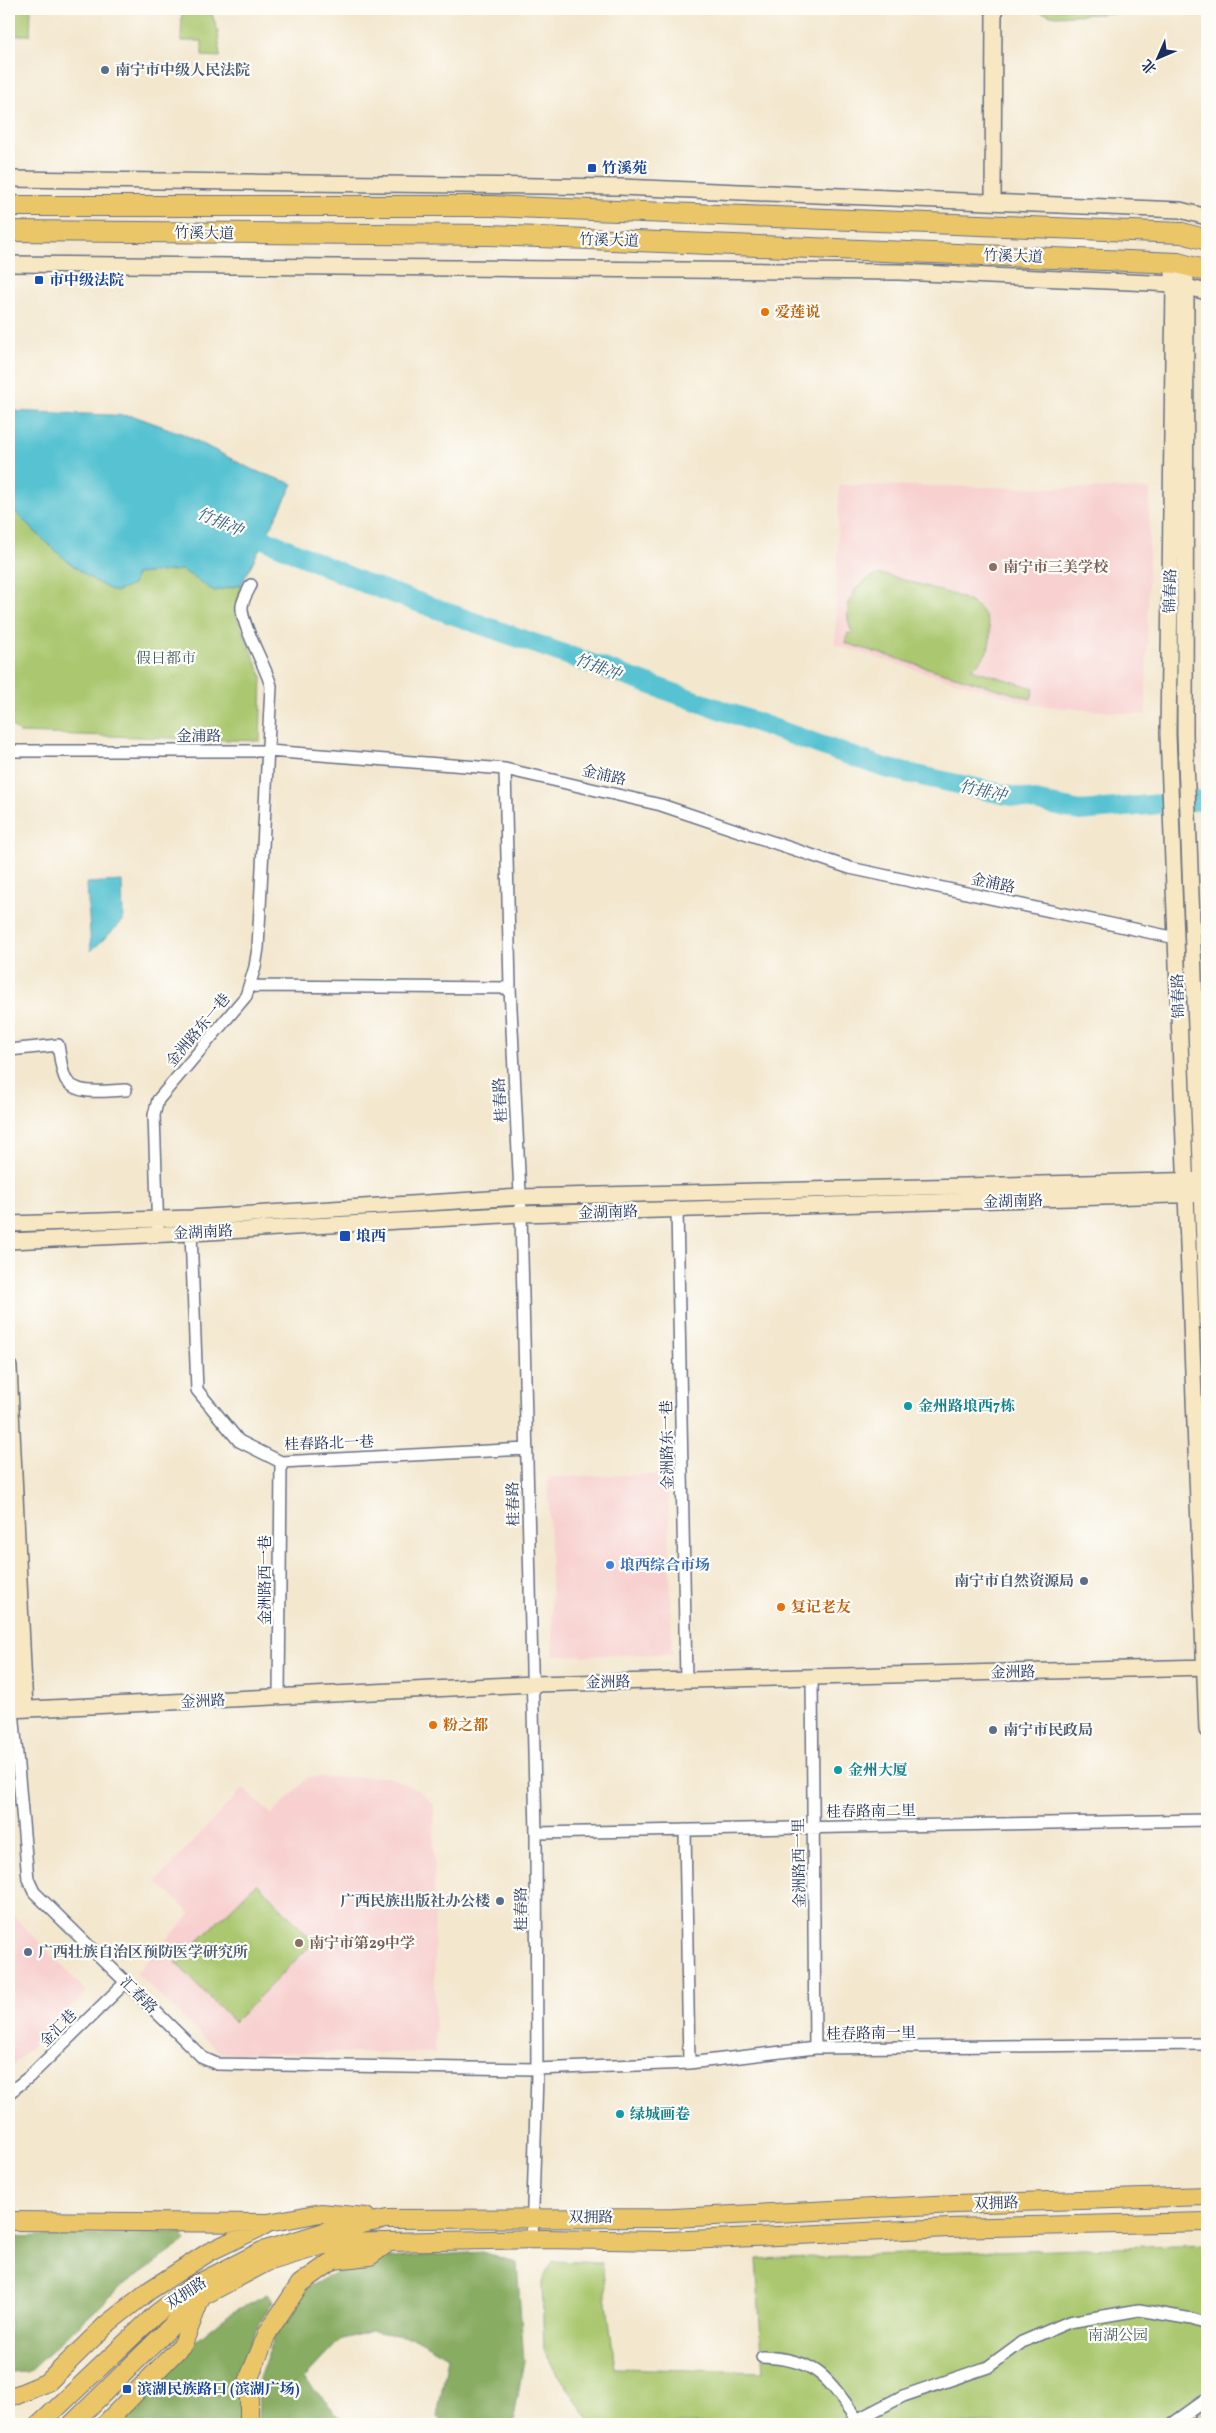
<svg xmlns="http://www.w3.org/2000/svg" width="1216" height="2433" viewBox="0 0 1216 2433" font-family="Vollkorn,'Noto Serif SC',serif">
  <rect width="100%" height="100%" fill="#fdfcf7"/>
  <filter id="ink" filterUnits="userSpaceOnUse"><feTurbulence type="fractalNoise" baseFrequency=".02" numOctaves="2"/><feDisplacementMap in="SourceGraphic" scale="10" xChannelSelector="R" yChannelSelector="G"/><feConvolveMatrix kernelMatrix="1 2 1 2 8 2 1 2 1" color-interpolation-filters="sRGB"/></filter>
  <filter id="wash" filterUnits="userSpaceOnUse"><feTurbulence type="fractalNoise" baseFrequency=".0096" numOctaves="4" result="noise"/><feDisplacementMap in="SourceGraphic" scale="20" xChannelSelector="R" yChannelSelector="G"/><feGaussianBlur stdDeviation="1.12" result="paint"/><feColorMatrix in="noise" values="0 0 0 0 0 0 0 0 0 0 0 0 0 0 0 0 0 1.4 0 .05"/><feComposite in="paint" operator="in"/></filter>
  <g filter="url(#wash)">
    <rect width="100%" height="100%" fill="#f3e7ce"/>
    <path fill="#f7d0cf" d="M839,485L1150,489L1146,715L1033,705L835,645Z
      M668,1474L672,1654L553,1656L548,1477Z
      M308,1777H389L415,1788L434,1804L435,2053H220L136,1973L191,1914L156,1881L243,1788L272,1815Z
      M9,1911L87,1992L9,2069Z"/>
    <path fill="#abc86f" stroke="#637c66" d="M12,9H31L30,35H9V16Z
      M182,9H210L218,31L220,57L202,56V41H181Z
      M1027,9H1197L1056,16Z
      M9,506C41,537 74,572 115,592L136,574L182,569L214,591L241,585L236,614L262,677L260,741L19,733L9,723Z
      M877,575H887C903,580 919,584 935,589C962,597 991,604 990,638C990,651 981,663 971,669L1034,688L1031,699L845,643L848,633L853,634C840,610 852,583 877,575Z
      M257,1883L314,1942L234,2022L176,1963Z
      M1207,2244V2424H592L544,2353L542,2282L552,2261L602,2263L615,2368L763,2372L756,2259Z"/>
    <path fill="#88ac62" stroke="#526e60" d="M180,2232L186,2241L121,2287L28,2372L9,2373V2237Z
      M483,2252L517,2263L524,2361L513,2424H444L437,2417L448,2357L415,2338L371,2331L340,2340L304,2378L346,2424H258L259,2378L275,2336L305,2289L358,2260Z
      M267,2294L273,2301L254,2334L241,2378V2424H112L181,2352L229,2314Z"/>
    <path fill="#57c2d2" stroke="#397898" d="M9,411L134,416L183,434L253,470L293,484L241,585L214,591L182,570L136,574L133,585L115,592C74,573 41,537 9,506Z
      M122,881L123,921L91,951L87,883Z"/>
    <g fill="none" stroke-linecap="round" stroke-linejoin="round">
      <path stroke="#57c2d2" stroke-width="20" d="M241,529L364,583L885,768L1080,811L1207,800"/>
    </g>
  </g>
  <g filter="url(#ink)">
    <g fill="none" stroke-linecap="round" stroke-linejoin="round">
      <defs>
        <path id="street" d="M9,751H268L505,769L661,805L850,868L1176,938
          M505,769L510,988L521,1214L536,1833L537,2074L532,2239
          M250,986L510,988
          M9,1050L58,1045C60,1055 61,1071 66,1080C78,1097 108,1090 126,1090
          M677,1210L686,1680
          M191,1233L197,1390L239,1441L281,1462L527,1449
          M158,1234L154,1115L158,1100L246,996L255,967L258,948L271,686C266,666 240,623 242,606C243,599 248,591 251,585
          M812,1677L815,2048
          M279,1698L281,1462
          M13,1710L28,1879L34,1892L203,2058L217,2064L536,2069L689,2063L815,2048L1207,2044
          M685,1830L689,2063
          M536,1833L1207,1820
          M9,2093L29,2077L126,1982
          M762,2357C818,2359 827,2378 857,2419
          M849,2424L903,2396L988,2367L1022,2342L1069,2322L1139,2310L1192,2319L1207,2324
          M1172,2424L1207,2399"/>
        <path id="secondary" d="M9,179L620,187L1180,210L1207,217
          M993,202L994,9
          M1172,263L1174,284L1168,734L1207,1730
          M9,264L899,272L1174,284L1207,292
          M1186,265L1185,734L1207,1323
          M9,1224L191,1218L520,1197L1207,1180
          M9,1241L191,1233L521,1214L1207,1194
          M9,1367L25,1709
          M9,1616L13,1710
          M9,1710L533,1684L1207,1667"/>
        <path id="primary" d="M9,2221L268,2223L321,2213L366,2217
          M9,2396L17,2395L48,2382L107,2324L150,2290L209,2252L265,2225
          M40,2424L156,2314L193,2286L262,2251L327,2231L387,2219L673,2218L955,2204L1207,2196
          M72,2424L201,2297L267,2262L331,2243L543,2239L667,2241L949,2228L1207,2222
          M105,2424L183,2344L200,2300
          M249,2424V2378L268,2332L300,2284L334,2260L370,2256L389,2242"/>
        <path id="highway" d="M9,206H491L1182,233L1207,240
          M9,231L490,235L1178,263L1207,271"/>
      </defs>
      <use href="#street" stroke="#676f85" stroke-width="14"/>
      <use href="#secondary" stroke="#676f85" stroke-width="18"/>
      <use href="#primary" stroke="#676f85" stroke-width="20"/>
      <use href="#highway" stroke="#676f85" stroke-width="22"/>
      <use href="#street" stroke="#fff" stroke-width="11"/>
      <use href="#secondary" stroke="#f7e8c3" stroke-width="15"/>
      <use href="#primary" stroke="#ebc669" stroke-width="18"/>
      <use href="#highway" stroke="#ebc669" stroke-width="20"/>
    </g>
  </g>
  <g fill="#5c6f8a" stroke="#fdfcf7" stroke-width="2">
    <circle cx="105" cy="70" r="5"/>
    <circle cx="1084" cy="1581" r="5"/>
    <circle cx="993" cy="1730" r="5"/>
    <circle cx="500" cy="1901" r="5"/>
    <circle cx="28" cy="1952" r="5"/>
  </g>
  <g fill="#1a4fb4" stroke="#fdfcf7" stroke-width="2">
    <rect x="587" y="163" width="10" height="10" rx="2.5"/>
    <rect x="34" y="275" width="10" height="10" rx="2.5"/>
    <rect x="339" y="1230" width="12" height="12" rx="2.5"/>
    <rect x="122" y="2384" width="10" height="10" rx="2.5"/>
  </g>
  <g fill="#e8710a" stroke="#fdfcf7" stroke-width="2">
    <circle cx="765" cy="312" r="5"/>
    <circle cx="781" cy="1607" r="5"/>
    <circle cx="433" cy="1725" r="5"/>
  </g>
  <g fill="#8d6e63" stroke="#fdfcf7" stroke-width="2">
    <circle cx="993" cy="567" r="5"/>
    <circle cx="299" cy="1943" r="5"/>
  </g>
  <g fill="#0f9aa8" stroke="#fdfcf7" stroke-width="2">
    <circle cx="908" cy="1406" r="5"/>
    <circle cx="838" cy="1770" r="5"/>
    <circle cx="620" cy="2114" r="5"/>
  </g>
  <circle fill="#3f7fe0" stroke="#fdfcf7" stroke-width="2" cx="610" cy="1565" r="5"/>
  <g text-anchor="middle" stroke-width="4.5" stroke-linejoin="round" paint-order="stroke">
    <g font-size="15" font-weight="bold" fill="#4e5e75" stroke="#fdfcf7" text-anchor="start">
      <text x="115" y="75">南宁市中级人民法院</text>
      <text x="1074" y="1586" text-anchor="end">南宁市自然资源局</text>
      <text x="1003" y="1735">南宁市民政局</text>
      <text x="490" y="1906" text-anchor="end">广西民族出版社办公楼</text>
      <text x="38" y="1957">广西壮族自治区预防医学研究所</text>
    </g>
    <g font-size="15" font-weight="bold" fill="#164399" stroke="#fdfcf7" text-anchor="start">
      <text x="602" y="173">竹溪苑</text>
      <text x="49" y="285">市中级法院</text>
      <text x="356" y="1241">埌西</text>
      <text x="137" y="2394">滨湖民族路口 (滨湖广场)</text>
    </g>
    <g font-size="15" fill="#1b2f5e" stroke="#fdfcf7">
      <text transform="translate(204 233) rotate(1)" y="5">竹溪大道</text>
      <text transform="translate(609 240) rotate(2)" y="5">竹溪大道</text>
      <text transform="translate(1013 256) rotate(2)" y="5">竹溪大道</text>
      <text transform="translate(1170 591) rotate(-89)" y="5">锦春路</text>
      <text x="199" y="741">金浦路</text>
      <text transform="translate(604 775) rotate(13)" y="5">金浦路</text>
      <text transform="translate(993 883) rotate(12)" y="5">金浦路</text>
      <text transform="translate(1178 996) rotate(-92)" y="5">锦春路</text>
      <text transform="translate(198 1030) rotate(-50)" y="5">金洲路东一巷</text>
      <text transform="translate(500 1100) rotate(-93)" y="5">桂春路</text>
      <text transform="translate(1013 1201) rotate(-2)" y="5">金湖南路</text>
      <text transform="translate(608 1212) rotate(-2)" y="5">金湖南路</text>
      <text transform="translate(203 1232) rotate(-3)" y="5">金湖南路</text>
      <text transform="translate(329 1443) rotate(-2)" y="5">桂春路北一巷</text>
      <text transform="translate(667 1445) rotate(-91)" y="5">金洲路东一巷</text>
      <text transform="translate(513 1504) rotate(-91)" y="5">桂春路</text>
      <text transform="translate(265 1580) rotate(-90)" y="5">金洲路西一巷</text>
      <text transform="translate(1013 1672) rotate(-1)" y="5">金洲路</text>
      <text transform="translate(608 1682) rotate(-1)" y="5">金洲路</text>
      <text transform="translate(203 1701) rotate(-3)" y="5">金洲路</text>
      <text transform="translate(871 1811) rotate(-1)" y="5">桂春路南二里</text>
      <text transform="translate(799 1863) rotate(-91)" y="5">金洲路西一里</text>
      <text transform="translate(521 1909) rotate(-90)" y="5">桂春路</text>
      <text transform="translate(139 1995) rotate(45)" y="5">汇春路</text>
      <text transform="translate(58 2028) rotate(-45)" y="5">金汇巷</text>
      <text transform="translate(871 2033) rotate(-1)" y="5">桂春路南一里</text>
      <text transform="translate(996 2203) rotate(-2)" y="5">双拥路</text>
      <text x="591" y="2222">双拥路</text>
      <text transform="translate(186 2293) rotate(-33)" y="5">双拥路</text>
    </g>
    <g font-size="15" font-weight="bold" fill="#c56008" stroke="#fdfcf7" text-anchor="start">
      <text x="775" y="317">爱莲说</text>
      <text x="791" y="1612">复记老友</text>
      <text x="443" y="1730">粉之都</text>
    </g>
    <g font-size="15" font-weight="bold" fill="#785e54" stroke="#fdfcf7" text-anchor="start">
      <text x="1003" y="572">南宁市三美学校</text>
      <text x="309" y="1948">南宁市第29中学</text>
    </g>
    <g font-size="15" fill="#465d63" stroke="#fdfcf7">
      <text x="166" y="663">假日都市</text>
      <text x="1118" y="2340">南湖公园</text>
    </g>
    <g font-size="15" font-weight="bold" fill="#0d838f" stroke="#fdfcf7" text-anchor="start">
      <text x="918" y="1411">金州路埌西7栋</text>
      <text x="848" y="1775">金州大厦</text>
      <text x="630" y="2119">绿城画卷</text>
    </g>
    <g font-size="15" font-weight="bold" fill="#366cbe" stroke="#fdfcf7" text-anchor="start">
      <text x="620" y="1570">埌西综合市场</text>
    </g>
    <g font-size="16" font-style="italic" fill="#2d5b81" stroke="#fdfcf7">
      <text transform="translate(220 521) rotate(23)" y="6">竹排冲</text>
      <text transform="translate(598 666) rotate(20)" y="6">竹排冲</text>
      <text transform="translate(983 790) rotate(12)" y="6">竹排冲</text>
    </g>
  </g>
  <rect width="1216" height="2433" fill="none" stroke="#fdfcf7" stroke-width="30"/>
  <g transform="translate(1158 58) rotate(225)" stroke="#fdfcf7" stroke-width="4" paint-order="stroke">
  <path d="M0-4L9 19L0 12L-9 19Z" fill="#1b2f5e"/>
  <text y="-8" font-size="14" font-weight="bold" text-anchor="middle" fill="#1b2f5e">北</text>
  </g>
</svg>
